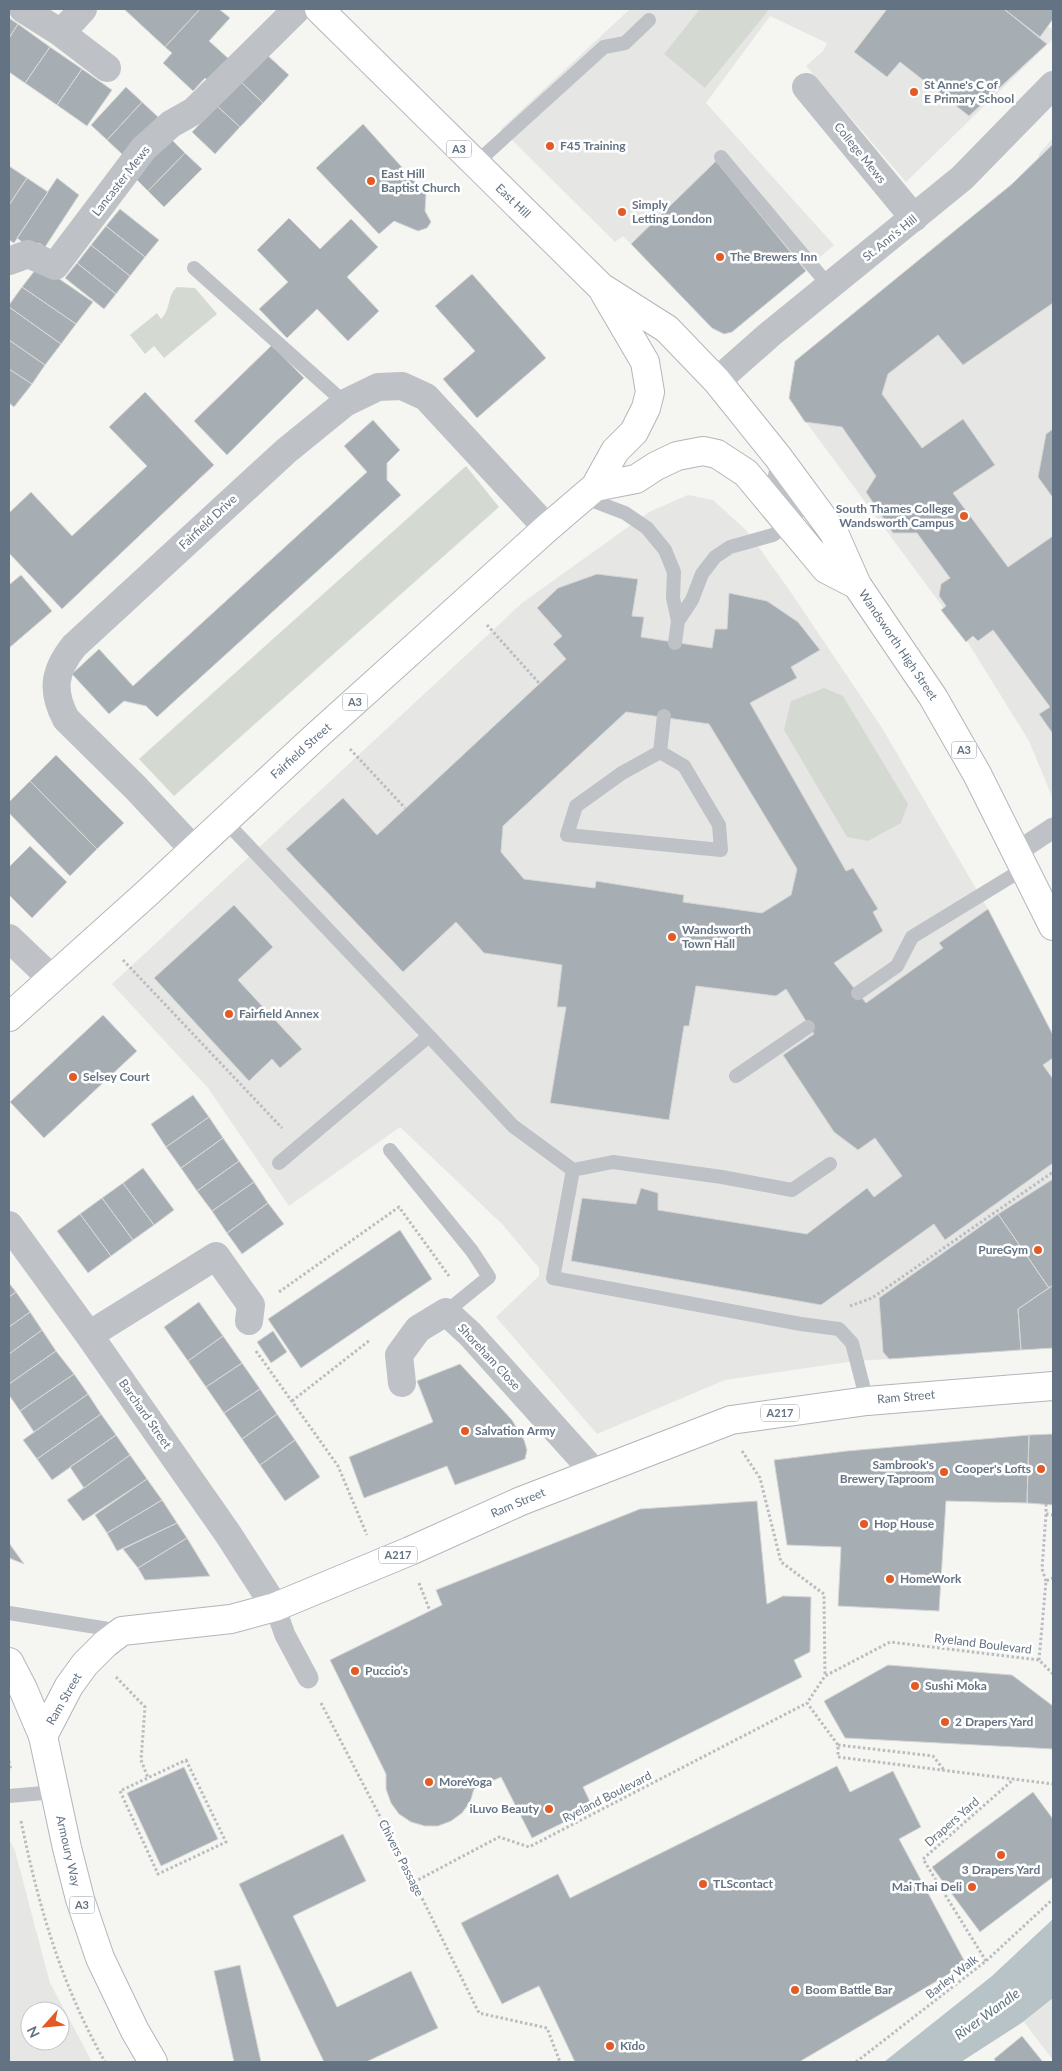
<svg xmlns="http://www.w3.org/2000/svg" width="1062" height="2071" viewBox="0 0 1062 2071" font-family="Lato,sans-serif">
  <rect width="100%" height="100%" fill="#f5f5f1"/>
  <path fill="#e6e7e5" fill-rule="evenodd" d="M630,9H1025L1053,30V39L906,182L806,66L823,51L827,43L770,16L706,103L834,245L732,332L724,334L712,328L623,236L615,242L501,129Z
    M1053,138V799L1029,741L962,633L789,399L795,360H805L1038,163L1039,154Z
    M688,495L713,500L746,530L788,588L882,728L988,909L1053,1035V1348L1021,1350L965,1237L879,1298L883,1352L889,1359L855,1361L725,1380L597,1434L496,1317L539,1276V1268L503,1225L400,1127L289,1206L208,1088L112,984L522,603L649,512Z
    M9,1839L15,1851L50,1983L92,2062H9ZM30,2011H60V2041H30Z
    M1053,1998V2060L1024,2022Z"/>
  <path fill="#d4dad1" d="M700,9H764L768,11L705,88L664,54Z
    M177,287L195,288L217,314L164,358L154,346L145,354L130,335L157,313L161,319C171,310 167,295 177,287Z
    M466,466L499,507L174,796L139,759Z
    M824,688L843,696L908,804L901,823L868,841L847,837L784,730L791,701Z"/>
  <path fill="#b8c3c8" d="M1053,1919V1998L1023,2022L961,2062H884L992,1976Z"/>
  <path fill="#a6aeb4" stroke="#d6d6d4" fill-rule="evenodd" d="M124,9H200L165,47Z
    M200,9H219L230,18L209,41L230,60L210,82L205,78L193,91L163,63L172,53L165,47Z
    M887,9H1004L1047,44L969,116L900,62L887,77L854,52Z
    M1004,9H1053V19L1040,37Z
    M9,18L18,24L9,38Z
    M18,24L50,47L25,83L9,72V38Z
    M50,47L82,69L57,105L25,83Z
    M266,54L289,75L263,103L240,81Z
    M82,69L112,90L87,126L57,105Z
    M240,81L263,103L240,127L217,106Z
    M126,87L142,102L107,140L91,125Z
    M142,102L158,117L123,155L107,140Z
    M217,106L240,127L215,154L192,132Z
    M363,124L426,194L425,211L431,222L427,228L418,231L394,221L379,234L316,168Z
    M170,138L185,153L148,191L133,176Z
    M1053,144V303L963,365L938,335L888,374L882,394L922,448L963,419L995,465L953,493L1008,567L1053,536V734L1039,714L1050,707L993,630L978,641L973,636L966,642L941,610L946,606L939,596L941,584L950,578L917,533H893L866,492L876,476L842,427L805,422L789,398L795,361L1012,184Z
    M185,153L202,169L164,207L148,191Z
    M716,161L806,271L732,332L724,334L712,328L631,244Z
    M9,166L27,178L9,205Z
    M27,178L48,192L14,243L9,240V205Z
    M57,178L79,195L45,247L39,243L30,248L17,238Z
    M120,209L159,240L145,257L106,226Z
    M289,218L320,249L351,219L378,247L347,277L379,311L348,341L317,309L287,338L259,309L288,282L257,250Z
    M106,226L145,257L130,276L91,245Z
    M91,245L130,276L116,294L77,263Z
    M77,263L116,294L104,309L65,278Z
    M39,265L93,302L76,324L22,287Z
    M472,274L546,358L477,418L443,379L475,351L435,306Z
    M22,287L76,324L61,344L9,307V305Z
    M9,307L61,344L45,365L9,340Z
    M9,340L45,365L32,384L9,369Z
    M272,345L304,378L227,455L194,421Z
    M9,369L32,384L14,407L9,403Z
    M145,392L214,465L62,609L9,553V513L31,492L72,536L147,466L109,427Z
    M373,420L400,450L387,463V480L401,495L157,717L146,706L124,701L109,714L72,674L99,649L133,686L367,472L344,446Z
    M1053,429V498L1038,477L1046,434Z
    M597,574L638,579L632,616L644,617L641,637L712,648L715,629H727L729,593L767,601L798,622L820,650L791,667L797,678L750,703L846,871L853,868L878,909L873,912L883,931L834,963L866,1003L943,948L939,943L988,909L1053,1035V1058L1043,1065L1053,1079V1163L945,1240L934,1224L821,1305L571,1261L582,1198L636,1204L641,1188L658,1193V1210L807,1234L867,1188L874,1197L902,1176L875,1138L858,1150L834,1132L783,1055L814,1034L786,989L776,996L696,986L689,1026H684L669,1120L550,1103L566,1007H557L562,965L484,953L456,922L403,972L286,849L343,798L377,835L566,659L553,644L562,636L537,608L558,588ZM626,712L709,724L797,869L791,895L762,913L683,902L684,895L596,881L595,888L524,879L501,852L503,826Z
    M21,575L52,611L9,648V585Z
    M56,755L124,823L97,849L30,781Z
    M30,781L97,849L70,876L9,813V802Z
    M30,846L67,882L32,918L9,895V867Z
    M234,905L273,947L238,980L302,1049L280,1068L272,1059L249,1081L154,978Z
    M103,1015L137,1051L44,1138L10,1102Z
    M193,1095L209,1117L166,1147L151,1124Z
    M209,1117L223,1138L181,1168L166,1147Z
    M223,1138L239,1161L197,1191L181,1168Z
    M239,1161L254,1182L212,1211L197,1191Z
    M143,1168L174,1210L154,1225L123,1183Z
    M1053,1179V1285L1049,1288L998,1214Z
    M254,1182L268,1203L227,1233L212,1211Z
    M123,1183L154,1225L133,1240L102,1198Z
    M102,1198L133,1240L111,1256L80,1214Z
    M268,1203L284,1224L242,1254L227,1233Z
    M80,1214L111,1256L88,1273L57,1231Z
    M998,1214L1049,1288L1018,1309L1021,1350L889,1359L883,1352L879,1298Z
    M400,1230L432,1279L301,1368L268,1319Z
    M9,1283L16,1292L9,1297Z
    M1053,1285V1348L1021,1350L1018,1309Z
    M16,1292L30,1312L9,1327V1297Z
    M199,1302L223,1336L188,1361L164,1327Z
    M30,1312L42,1330L9,1354V1327Z
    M42,1330L56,1351L9,1384V1354Z
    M273,1331L287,1352L271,1363L257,1342Z
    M223,1336L242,1363L206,1387L188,1361Z
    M56,1351L74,1374L20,1411L9,1395V1384Z
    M242,1363L260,1389L224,1413L206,1387Z
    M460,1364L512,1420L524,1440L527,1450L525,1459L455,1485L447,1466L364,1498L349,1457L433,1422L417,1381Z
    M74,1374L88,1394L34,1432L20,1411Z
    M260,1389L277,1414L242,1439L224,1413Z
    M88,1394L101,1414L37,1459L23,1440Z
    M101,1414L116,1435L52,1480L37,1459Z
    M277,1414L295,1440L260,1465L242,1439Z
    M1053,1434V1505L1027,1503L1029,1435Z
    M116,1435L130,1455L84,1488L70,1467Z
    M1029,1435L1027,1503L946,1501L939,1611L838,1606L841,1547L787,1545L774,1460L847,1451Z
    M295,1440L320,1477L285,1501L260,1465Z
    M130,1455L147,1479L83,1521L67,1500Z
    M147,1479L162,1500L107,1533L95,1515Z
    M162,1500L177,1523L117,1551L107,1533Z
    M757,1501L767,1604L783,1596L811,1597L810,1652L794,1660L802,1677L583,1787L593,1808L532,1838L501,1777L474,1789L470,1802L462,1813L451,1821L438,1826H425L411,1822L399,1814L391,1803L386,1789V1774L330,1660L442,1605L436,1590L640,1509Z
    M177,1523L187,1538L138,1568L123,1549Z
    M187,1538L210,1576L145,1580L138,1568Z
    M9,1543L24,1564L9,1558Z
    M888,1665L1012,1675L1053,1706V1749L845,1738L824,1701Z
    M837,1766L850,1792L893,1771L921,1827L899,1839L966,1964L799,2062H575L539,1986L502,2004L461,1923L558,1874L570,1898Z
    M184,1767L218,1839L161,1866L127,1793Z
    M1033,1792L1053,1819V1877L980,1932L932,1867Z
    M343,1834L366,1881L293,1916L337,2007L411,1971L438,2028L366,2062H324L239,1884Z
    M240,1965L261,2062H234L214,1971Z
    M1022,2036L1043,2062H996L994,2059Z"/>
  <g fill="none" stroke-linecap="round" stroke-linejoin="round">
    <defs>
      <path id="primary" d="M43,1736L69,1686L85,1664L105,1644L122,1631L231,1619L275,1607L410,1551L521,1501L731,1420L867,1401L1053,1386"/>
      <path id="trunk" d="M319,9L601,287L667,329L717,381L778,457L834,533L857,585L933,697L977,774L1053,926
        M595,487L636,479L656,466L677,456L703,451L717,454L746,473L826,569L857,585
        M9,1017L145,895L313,739L547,528L595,487L615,451L634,432L646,408L650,392L645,362L604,292
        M9,1662L23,1689L43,1736L67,1848L80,1899L100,1958L135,2031L153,2062"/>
    </defs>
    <use href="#primary" stroke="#b1b5ba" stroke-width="30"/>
    <use href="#trunk" stroke="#b3b6ba" stroke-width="30"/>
    <path stroke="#babcbf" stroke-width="3" stroke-dasharray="2.5 2.5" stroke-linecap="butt" d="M487,625L539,683
      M350,749L405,808
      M123,960L282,1128
      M279,1292L399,1207L449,1276
      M850,1306L872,1298L1053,1172
      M256,1351L338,1466L367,1535
      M292,1401L370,1340
      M742,1451L760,1478L781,1562L824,1594L825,1676
      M1046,1504V1514L1053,1515
      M1046,1581L1042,1569L1046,1514
      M419,1583L430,1611
      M1039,1660L1046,1581L1053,1578
      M1053,1674L1039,1660L890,1642L825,1676L807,1703L838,1745V1757L1053,1784
      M116,1677L145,1707L141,1760L148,1778
      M321,1703L414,1882L479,2013L547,2028L560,2062
      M838,1745L933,1756L944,1770
      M186,1760L226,1842L158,1874L120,1791Z
      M9,1761L11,1771
      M21,1821C39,1908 61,1984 105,2062
      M414,1882L499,1837L529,1847L807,1703
      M986,1961L923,1859L1014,1779
      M856,2062L986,1961L1053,1899"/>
    <path stroke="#bec1c6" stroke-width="14" d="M721,157L829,286
      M475,164L604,47L625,43L649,20
      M194,268L345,403
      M583,497L625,513L647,528L665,550L674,572L673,598L678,621L675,643
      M678,621L692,600L702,574L715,557L730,547L773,535L796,519V509L775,476L778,459
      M660,752L684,766L719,825L721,850L567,835L576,806L622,773Z
      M660,752L664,716
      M225,821L429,1036L279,1163
      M858,993L897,966L912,937L1025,868
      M429,1036L513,1126L573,1170L613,1162L722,1177L792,1190L830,1164
      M736,1076L808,1027
      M390,1150L472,1251L489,1277L446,1312
      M573,1170L553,1278L801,1324L839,1329L852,1343L867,1401
      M9,1613L121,1631
      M9,1796L55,1792"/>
    <path stroke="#bec1c6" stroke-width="21" d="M1017,852L1053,828
      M275,1607L285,1635L308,1678"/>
    <path stroke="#bec1c6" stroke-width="28" d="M23,9L61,33L83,9
      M61,33L107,68
      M806,87L914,218
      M9,261L28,254L55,266L144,148L171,124L194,111L297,9
      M194,850L135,787L66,719C51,691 54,671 74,646L286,451L345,403L378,387L402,386L426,397L547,528
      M9,938L52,979
      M9,1225L89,1335L228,1534L275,1607
      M89,1335L216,1256L251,1305L249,1321
      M402,1383L399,1355L418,1329L446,1312L470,1334L594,1472"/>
    <path stroke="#bec1c6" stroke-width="28" d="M717,381L769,335L962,178L1053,85"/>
    <use href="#primary" stroke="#fff" stroke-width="28"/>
    <use href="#trunk" stroke="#fff" stroke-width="28"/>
  </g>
  <g fill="#e35a24" stroke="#fff" stroke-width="2">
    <circle cx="914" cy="92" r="5"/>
    <circle cx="550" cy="146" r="5"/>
    <circle cx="371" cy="181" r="5"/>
    <circle cx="622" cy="212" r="5"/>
    <circle cx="720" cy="257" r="5"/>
    <circle cx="964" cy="516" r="5"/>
    <circle cx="672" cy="937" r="5"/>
    <circle cx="229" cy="1014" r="5"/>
    <circle cx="73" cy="1077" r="5"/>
    <circle cx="1038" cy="1250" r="5"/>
    <circle cx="465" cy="1431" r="5"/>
    <circle cx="1041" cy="1469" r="5"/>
    <circle cx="944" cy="1472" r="5"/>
    <circle cx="864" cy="1524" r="5"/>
    <circle cx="890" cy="1579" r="5"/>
    <circle cx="355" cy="1671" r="5"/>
    <circle cx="915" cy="1686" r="5"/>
    <circle cx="945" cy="1722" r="5"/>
    <circle cx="429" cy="1782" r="5"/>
    <circle cx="549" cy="1809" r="5"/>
    <circle cx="1001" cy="1855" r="5"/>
    <circle cx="703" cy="1884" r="5"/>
    <circle cx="972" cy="1887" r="5"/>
    <circle cx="795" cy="1990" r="5"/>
    <circle cx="610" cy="2046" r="5"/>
  </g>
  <g text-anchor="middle" stroke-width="5" stroke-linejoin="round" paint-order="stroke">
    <g fill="#fff" stroke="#929da8" stroke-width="1">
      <rect x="446.5" y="140.5" width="25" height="17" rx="4"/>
      <rect x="342.5" y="693.5" width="25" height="17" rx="4"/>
      <rect x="951.5" y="741.5" width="25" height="17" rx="4"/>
      <rect x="761" y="1404.5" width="38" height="17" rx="4"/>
      <rect x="379" y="1546.5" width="38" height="17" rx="4"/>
      <rect x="69.5" y="1896.5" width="25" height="17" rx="4"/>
    </g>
    <g font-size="11" font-weight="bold" fill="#647383">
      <text x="459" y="153">A3</text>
      <text x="355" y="706">A3</text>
      <text x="964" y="754">A3</text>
      <text x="780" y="1417">A217</text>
      <text x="398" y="1559">A217</text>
      <text x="82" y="1909">A3</text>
    </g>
    <g font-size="12" font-weight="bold" fill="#647383" stroke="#fff" text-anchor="start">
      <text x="924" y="89">St Anne's C of<tspan x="924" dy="14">E Primary School</tspan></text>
      <text x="560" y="150">F45 Training</text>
      <text x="381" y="178">East Hill<tspan x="381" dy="14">Baptist Church</tspan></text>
      <text x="632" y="209">Simply<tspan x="632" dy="14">Letting London</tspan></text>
      <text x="730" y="261">The Brewers Inn</text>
      <text x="954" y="513" text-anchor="end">South Thames College<tspan x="954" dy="14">Wandsworth Campus</tspan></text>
      <text x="682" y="934">Wandsworth<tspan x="682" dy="14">Town Hall</tspan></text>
      <text x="239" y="1018">Fairfield Annex</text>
      <text x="83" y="1081">Selsey Court</text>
      <text x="1028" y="1254" text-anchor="end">PureGym</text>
      <text x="475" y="1435">Salvation Army</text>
      <text x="934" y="1469" text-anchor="end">Sambrook's<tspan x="934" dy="14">Brewery Taproom</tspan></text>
      <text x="1031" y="1473" text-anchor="end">Cooper's Lofts</text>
      <text x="874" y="1528">Hop House</text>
      <text x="900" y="1583">HomeWork</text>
      <text x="365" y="1675">Puccio’s</text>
      <text x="925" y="1690">Sushi Moka</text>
      <text x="955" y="1726">2 Drapers Yard</text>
      <text x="439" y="1786">MoreYoga</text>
      <text x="539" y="1813" text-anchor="end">iLuvo Beauty</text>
      <text x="1001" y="1874" text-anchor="middle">3 Drapers Yard</text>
      <text x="713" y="1888">TLScontact</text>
      <text x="962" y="1891" text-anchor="end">Mai Thai Deli</text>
      <text x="805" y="1994">Boom Battle Bar</text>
      <text x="620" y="2050">Kïdo</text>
    </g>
    <g font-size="12" fill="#647383" stroke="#fff">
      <text transform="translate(860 153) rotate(51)" y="4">College Mews</text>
      <text transform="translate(121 181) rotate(-52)" y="4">Lancaster Mews</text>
      <text transform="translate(513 201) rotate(44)" y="4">East Hill</text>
      <text transform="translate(890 238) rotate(-39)" y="4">St. Ann's Hill</text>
      <text transform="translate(208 522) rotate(-43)" y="4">Fairfield Drive</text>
      <text transform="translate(898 645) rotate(56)" y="4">Wandsworth High Street</text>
      <text transform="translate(301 751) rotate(-42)" y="4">Fairfield Street</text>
      <text transform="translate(489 1357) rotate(47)" y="4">Shoreham Close</text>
      <text transform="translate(906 1397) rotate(-5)" y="4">Ram Street</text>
      <text transform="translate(145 1414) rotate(55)" y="4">Barchard Street</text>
      <text transform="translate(518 1503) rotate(-23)" y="4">Ram Street</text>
      <text transform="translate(983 1644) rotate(7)" y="4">Ryeland Boulevard</text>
      <text transform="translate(64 1699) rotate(-60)" y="4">Ram Street</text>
      <text transform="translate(607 1797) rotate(-27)" y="4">Ryeland Boulevard</text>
      <text transform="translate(952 1822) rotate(-41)" y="4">Drapers Yard</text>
      <text transform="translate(68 1851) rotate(77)" y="4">Armoury Way</text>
      <text transform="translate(401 1858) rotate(63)" y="4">Chivers Passage</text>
      <text transform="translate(952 1977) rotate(-38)" y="4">Barley Walk</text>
    </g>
    <g font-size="14" font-style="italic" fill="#5f757f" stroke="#fff">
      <text transform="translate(987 2014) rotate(-36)" y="5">River Wandle</text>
    </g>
  </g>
  <rect width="1062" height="2071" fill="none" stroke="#647383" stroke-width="20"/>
  <g transform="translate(45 2026) rotate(243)"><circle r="24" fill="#ffffff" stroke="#c1c7cd"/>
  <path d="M0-4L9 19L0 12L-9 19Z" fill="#e35a24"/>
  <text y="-8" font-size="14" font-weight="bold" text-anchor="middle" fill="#647383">N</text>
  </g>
</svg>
